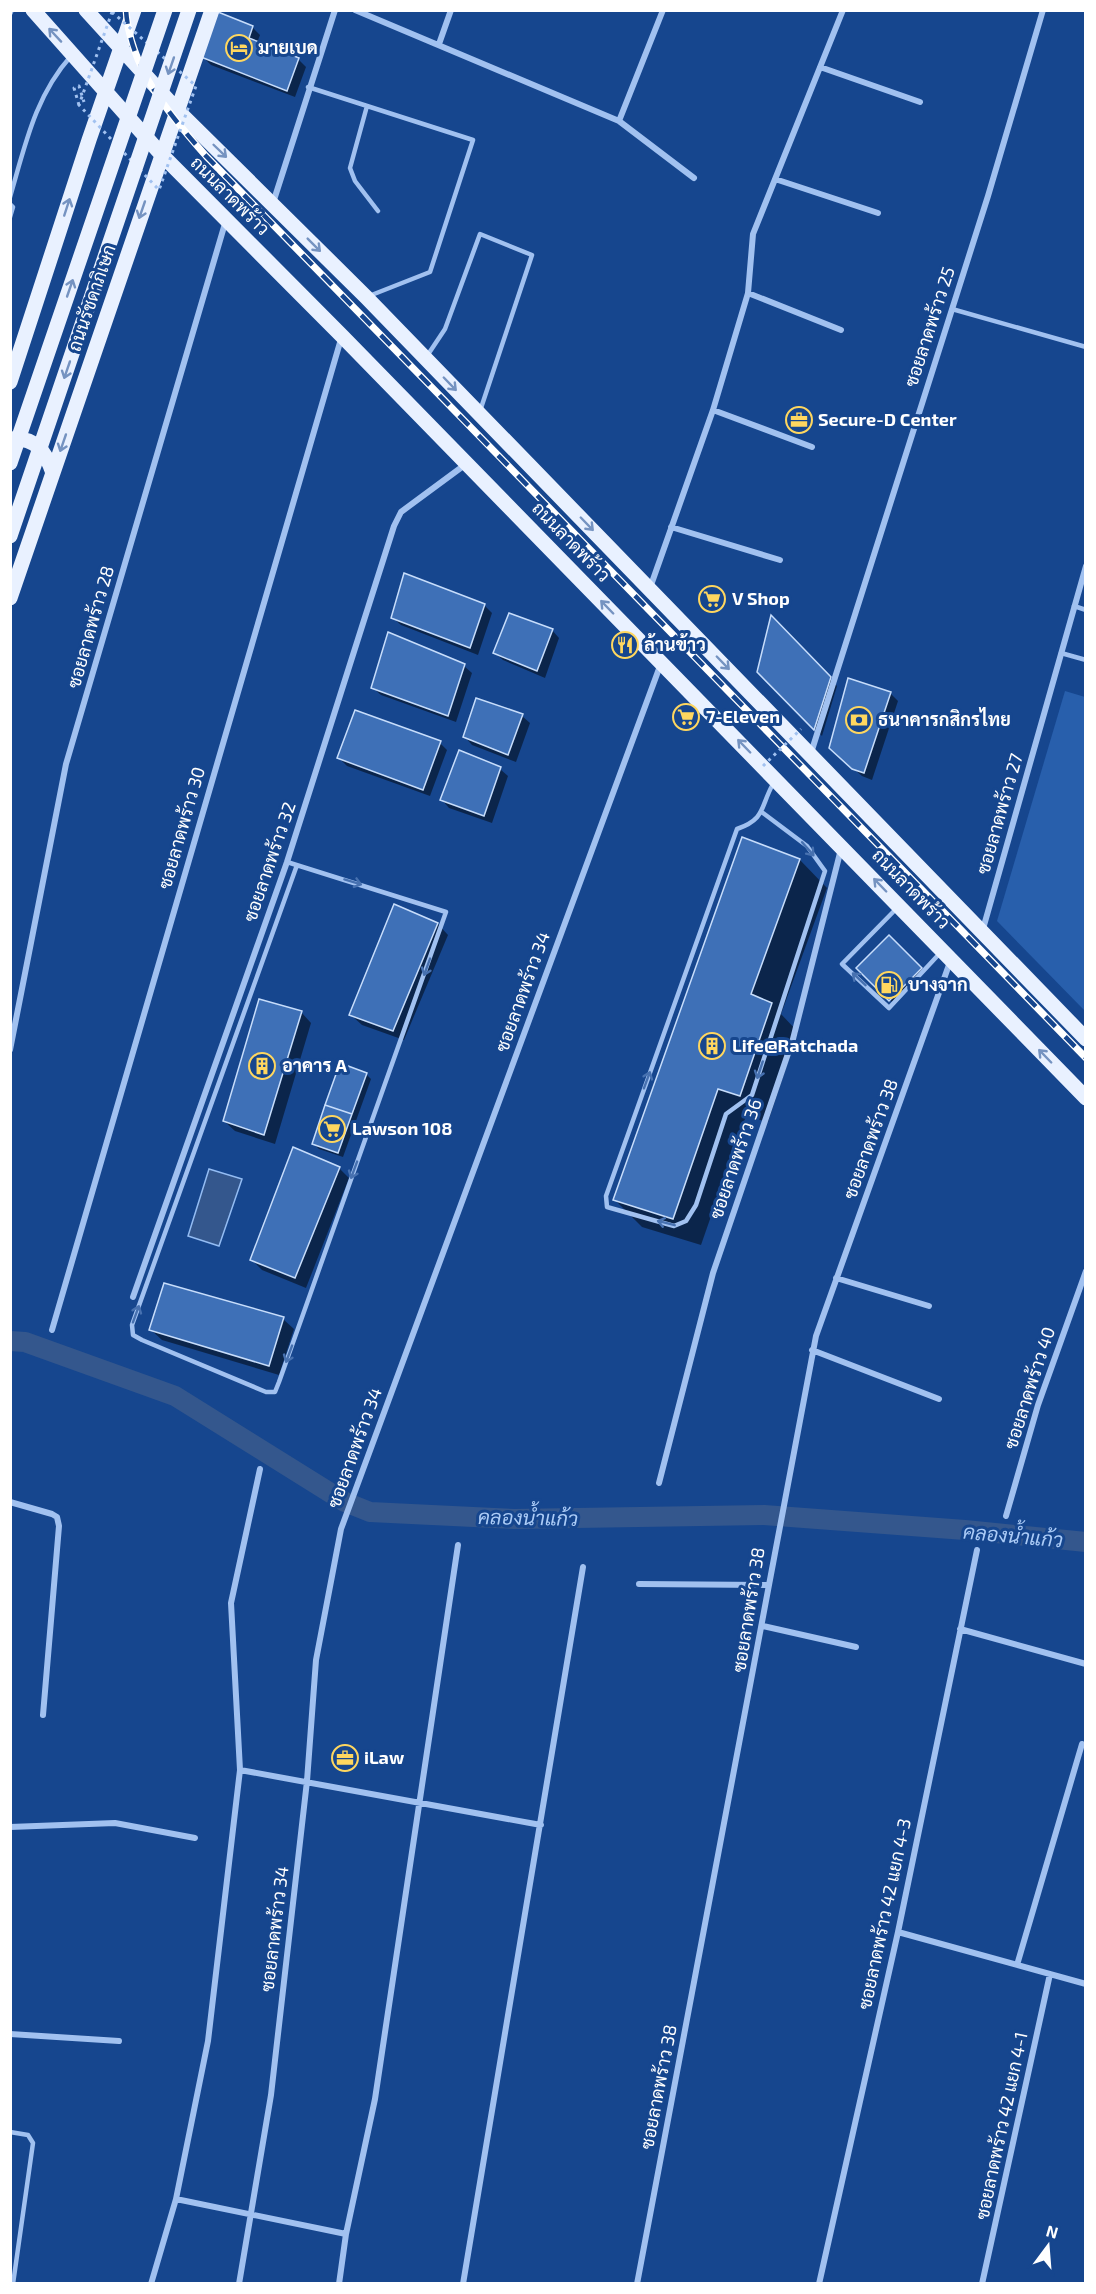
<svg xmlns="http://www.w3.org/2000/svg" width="1096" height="2294" viewBox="0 0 1096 2294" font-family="'Exo 2',Sarabun,sans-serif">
  <rect width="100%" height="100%" fill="#16468e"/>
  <path fill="#285fac" d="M1065,691L1085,697V1011L997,921Z"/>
  <path fill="#34578d" stroke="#93bcf3" stroke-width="1.5" d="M209,1169L242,1179L219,1246L188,1236Z"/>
  <path fill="#0007" d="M252,27L260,35L257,43L298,59L306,67L295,97L211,65L203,57Z
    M484,605L492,613L478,655L401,625L393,618Z
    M772,618L837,686L822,736L759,671Z
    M552,630L559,638L545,678L503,660L495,653Z
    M464,666L472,673L456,722L381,695L373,688Z
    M890,693L898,701L872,780L862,776L838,755Z
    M477,700L522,716L530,723L516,762L472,745L465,737Z
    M440,743L447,750L430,796L347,766L339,758Z
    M500,769L508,776L492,823L449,808L442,800Z
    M742,839L800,860L827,888L781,1014L798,1032L768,1122L746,1116L701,1245L642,1227L615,1200Z
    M395,906L438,924L448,935L404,1040L362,1025L351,1015Z
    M889,937L923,971L892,1002L858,968Z
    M301,1012L311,1023L275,1144L235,1131L224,1121Z
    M366,1074L371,1079L343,1157L319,1149L314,1144Z
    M339,1168L349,1178L306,1288L262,1270L251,1259Z
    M283,1319L294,1329L279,1375L162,1340L151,1330Z"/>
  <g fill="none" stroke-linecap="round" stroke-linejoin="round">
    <path stroke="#34578d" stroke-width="20" d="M10,1341L25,1342L175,1396L345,1502L370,1512L514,1519L764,1515L965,1530L1086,1542"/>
  </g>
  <path fill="#3e70b7" stroke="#c7ddfb" stroke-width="1.5" d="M218,12L253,26L249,38L299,58L287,91L201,57Z
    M404,573L485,604L470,648L391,618Z
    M509,613L553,629L537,671L493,653Z
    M771,615L831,677L814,730L757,672Z
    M388,632L465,664L448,716L371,688Z
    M848,678L891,692L864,773L852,769L829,748Z
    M476,698L523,714L508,755L463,737Z
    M355,710L441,741L423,790L337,758Z
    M459,750L501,767L484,816L440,800Z
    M742,837L800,859L751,994L772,1003L740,1096L718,1089L673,1219L613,1200Z
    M394,904L438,923L393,1031L349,1015Z
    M889,935L922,968L889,1001L856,968Z
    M259,999L302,1011L264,1135L223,1121Z
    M340,1063L367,1073L352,1114L325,1105Z
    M325,1105L352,1114L338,1153L312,1144Z
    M293,1147L340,1167L295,1278L250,1260Z
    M164,1283L284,1317L269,1366L149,1330Z"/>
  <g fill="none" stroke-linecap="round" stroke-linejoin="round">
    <path stroke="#a1c1f0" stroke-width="3" stroke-dasharray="3 4.5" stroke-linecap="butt" d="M79,105L74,88L79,86L84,102"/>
    <path stroke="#a1c1f0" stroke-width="4.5" d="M10,14L12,10
      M308,87L473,140L430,272L369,296
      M367,106L350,168L355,181L378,211
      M10,197C25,146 35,96 71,56
      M10,204L13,207L10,217
      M952,309L1086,347
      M427,356L445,329L480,234L532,255L480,411
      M1074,606L1086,610
      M1061,653L1086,660
      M763,813L807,846L825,871L752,1095L726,1114L696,1205L686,1221L674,1226L607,1207L606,1196L737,829C766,819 760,807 773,784
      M287,862L446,912L279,1382L275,1392H266L142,1340L133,1335L132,1325L297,865
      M897,908L842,964L889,1008L941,952
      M10,2132L28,2135L33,2143L13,2284"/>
    <path stroke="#a1c1f0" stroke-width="6" d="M355,10L619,121L694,178
      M439,44L451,10
      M820,67L920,102
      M619,121L663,10
      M775,179L878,213
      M273,203L335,10
      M748,293L841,330
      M713,410L812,447
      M671,527L780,560
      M650,588L713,410L748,293L753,234L843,10
      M811,753L988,196L1043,10
      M983,929L1086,566
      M10,1050L66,764L226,220
      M836,1278L929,1306
      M133,1297L287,862L394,526L401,512L466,464
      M52,1330L341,339
      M812,1350L939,1399
      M260,1469L231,1603L240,1770L541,1825
      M659,1483L713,1273L793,1039L841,849
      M10,1502L52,1514L57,1517L59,1526L43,1715
      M1006,1516L1038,1405L1086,1271
      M639,1584L769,1585
      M763,1626L856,1647
      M960,1629L1086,1664
      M10,1827L115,1823L195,1838
      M898,1932L1086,1984
      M1017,1965L1082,1744
      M10,2034L119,2041
      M176,2199L346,2234
      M151,2284L176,2199L208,2041L240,1770
      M239,2284L271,2095L307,1781L316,1660L341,1529L660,666
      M339,2284L346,2234L375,2099L458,1545
      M463,2284L583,1567
      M637,2284L816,1336L950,962
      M819,2284L898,1932L977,1550
      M982,2284L1050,1974"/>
    <path stroke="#e9f1ff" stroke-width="15" d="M33,10L161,154L342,336L1086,1098
      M86,10L178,111L366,297L1086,1039
      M10,382L89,140L134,10
      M10,439C36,436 46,453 53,473
      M10,598L212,10"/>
    <defs>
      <path id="rail" d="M126,10C130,69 169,114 206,156L1086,1058"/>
    </defs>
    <use href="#rail" stroke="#fff" stroke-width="7"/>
    <use href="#rail" stroke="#16468e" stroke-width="4.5" stroke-dasharray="14" stroke-linecap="butt"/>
    <path stroke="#a1c1f0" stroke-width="3" stroke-dasharray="3 4.5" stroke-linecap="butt" d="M112,12L196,86L159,190L79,105Z
      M763,766L801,729"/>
    <path stroke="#e9f1ff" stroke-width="15" d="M10,463L165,10
      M10,536L189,10"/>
  </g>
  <defs><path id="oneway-shaft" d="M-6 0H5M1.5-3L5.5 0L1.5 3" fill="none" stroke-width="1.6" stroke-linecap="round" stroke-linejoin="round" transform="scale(1.5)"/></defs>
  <g stroke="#7593c1">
    <use href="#oneway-shaft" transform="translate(55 35) rotate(-133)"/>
    <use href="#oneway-shaft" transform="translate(171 66) rotate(109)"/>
    <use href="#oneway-shaft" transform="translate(220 151) rotate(44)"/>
    <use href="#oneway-shaft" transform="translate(67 207) rotate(-72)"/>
    <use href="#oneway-shaft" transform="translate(142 210) rotate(109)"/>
    <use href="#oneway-shaft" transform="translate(314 245) rotate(45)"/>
    <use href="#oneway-shaft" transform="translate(70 288) rotate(-71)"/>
    <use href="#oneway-shaft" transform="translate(67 370) rotate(109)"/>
    <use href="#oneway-shaft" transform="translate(450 384) rotate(46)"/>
    <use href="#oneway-shaft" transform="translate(63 443) rotate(109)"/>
    <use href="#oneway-shaft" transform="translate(587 524) rotate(46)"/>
    <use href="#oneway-shaft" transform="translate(607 607) rotate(-134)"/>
    <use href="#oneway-shaft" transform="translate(723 663) rotate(46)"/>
    <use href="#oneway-shaft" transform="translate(744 746) rotate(-134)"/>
    <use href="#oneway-shaft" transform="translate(880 885) rotate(-134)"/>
    <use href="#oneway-shaft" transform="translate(1045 1056) rotate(-134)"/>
  </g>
  <g stroke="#4771b0">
    <use href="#oneway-shaft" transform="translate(808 849) rotate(49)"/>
    <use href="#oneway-shaft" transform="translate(353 882) rotate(17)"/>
    <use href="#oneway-shaft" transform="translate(427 967) rotate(110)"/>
    <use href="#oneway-shaft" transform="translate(859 979) rotate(-137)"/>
    <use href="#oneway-shaft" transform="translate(760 1070) rotate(108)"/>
    <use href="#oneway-shaft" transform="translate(647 1080) rotate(-70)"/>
    <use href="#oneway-shaft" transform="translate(354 1170) rotate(110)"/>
    <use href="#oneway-shaft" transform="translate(666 1223) rotate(-166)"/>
    <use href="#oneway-shaft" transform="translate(136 1314) rotate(-70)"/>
    <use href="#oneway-shaft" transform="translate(289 1354) rotate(110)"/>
  </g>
  <defs>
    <symbol id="hotel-ring" viewBox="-11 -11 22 22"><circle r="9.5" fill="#16468e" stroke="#ffd75f" stroke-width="1.5"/><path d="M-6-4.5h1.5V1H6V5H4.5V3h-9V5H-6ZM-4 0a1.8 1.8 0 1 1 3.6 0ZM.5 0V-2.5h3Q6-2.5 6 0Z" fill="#ffd75f"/></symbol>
    <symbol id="office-ring" viewBox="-11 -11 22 22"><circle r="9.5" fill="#16468e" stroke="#ffd75f" stroke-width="1.5"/><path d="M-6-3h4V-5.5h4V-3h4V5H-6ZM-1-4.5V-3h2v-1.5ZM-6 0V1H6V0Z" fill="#ffd75f"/></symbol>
    <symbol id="supermarket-ring" viewBox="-11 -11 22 22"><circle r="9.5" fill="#16468e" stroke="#ffd75f" stroke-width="1.5"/><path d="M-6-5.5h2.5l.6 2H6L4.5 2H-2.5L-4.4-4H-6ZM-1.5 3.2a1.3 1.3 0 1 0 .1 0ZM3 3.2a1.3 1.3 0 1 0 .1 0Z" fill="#ffd75f"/></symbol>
    <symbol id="restaurant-ring" viewBox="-11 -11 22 22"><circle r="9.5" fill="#16468e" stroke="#ffd75f" stroke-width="1.5"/><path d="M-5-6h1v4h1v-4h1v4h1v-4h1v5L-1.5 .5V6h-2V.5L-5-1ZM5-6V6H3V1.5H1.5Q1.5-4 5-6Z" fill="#ffd75f"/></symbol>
    <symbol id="bank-ring" viewBox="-11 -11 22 22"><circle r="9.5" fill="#16468e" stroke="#ffd75f" stroke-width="1.5"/><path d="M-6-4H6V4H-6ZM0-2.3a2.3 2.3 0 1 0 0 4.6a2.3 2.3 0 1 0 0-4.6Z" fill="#ffd75f"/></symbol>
    <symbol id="fuel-ring" viewBox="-11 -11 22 22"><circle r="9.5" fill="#16468e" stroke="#ffd75f" stroke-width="1.5"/><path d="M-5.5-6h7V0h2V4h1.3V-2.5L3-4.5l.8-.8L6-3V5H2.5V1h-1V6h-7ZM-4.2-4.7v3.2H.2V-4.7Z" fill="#ffd75f"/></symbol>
    <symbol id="building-ring" viewBox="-11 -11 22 22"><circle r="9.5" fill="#16468e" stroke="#ffd75f" stroke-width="1.5"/><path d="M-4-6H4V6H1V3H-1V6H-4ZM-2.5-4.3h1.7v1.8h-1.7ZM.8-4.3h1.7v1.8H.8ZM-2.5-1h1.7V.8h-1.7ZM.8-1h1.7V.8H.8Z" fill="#ffd75f"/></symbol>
  </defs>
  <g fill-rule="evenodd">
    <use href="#hotel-ring" x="224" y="33" width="30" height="30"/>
    <use href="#office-ring" x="784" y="405" width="30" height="30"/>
    <use href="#supermarket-ring" x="697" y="584" width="30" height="30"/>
    <use href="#restaurant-ring" x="610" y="630" width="30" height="30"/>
    <use href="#supermarket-ring" x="671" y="702" width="30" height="30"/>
    <use href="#bank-ring" x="844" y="705" width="30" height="30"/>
    <use href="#fuel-ring" x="874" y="970" width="30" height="30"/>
    <use href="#building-ring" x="697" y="1031" width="30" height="30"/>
    <use href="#building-ring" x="247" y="1051" width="30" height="30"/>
    <use href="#supermarket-ring" x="317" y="1114" width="30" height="30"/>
    <use href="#office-ring" x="330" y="1743" width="30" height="30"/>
  </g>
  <g text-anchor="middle" stroke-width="6" stroke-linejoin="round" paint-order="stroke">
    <g font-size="18" font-weight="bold" fill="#fff" stroke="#16468e" text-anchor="start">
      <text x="258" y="54">มายเบด</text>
      <text x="818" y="426">Secure-D Center</text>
      <text x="732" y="605">V Shop</text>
      <text x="644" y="651">ล้านข้าว</text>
      <text x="706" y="723">7-Eleven</text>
      <text x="878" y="726">ธนาคารกสิกรไทย</text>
      <text x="908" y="991">บางจาก</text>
      <text x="732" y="1052">Life@Ratchada</text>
      <text x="282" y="1072">อาคาร A</text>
      <text x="352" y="1135">Lawson 108</text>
      <text x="364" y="1764">iLaw</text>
    </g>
    <g font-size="18" fill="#fff" stroke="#16468e">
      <text transform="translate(230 196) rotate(45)" y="6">ถนนลาดพร้าว</text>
      <text transform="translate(92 298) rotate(-71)" y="6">ถนนรัชดาภิเษก</text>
      <text transform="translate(930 327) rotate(-72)" y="6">ซอยลาดพร้าว 25</text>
      <text transform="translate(571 542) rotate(46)" y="6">ถนนลาดพร้าว</text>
      <text transform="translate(91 627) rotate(-74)" y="6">ซอยลาดพร้าว 28</text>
      <text transform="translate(1000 814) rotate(-74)" y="6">ซอยลาดพร้าว 27</text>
      <text transform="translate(182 828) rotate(-74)" y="6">ซอยลาดพร้าว 30</text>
      <text transform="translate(270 862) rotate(-71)" y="6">ซอยลาดพร้าว 32</text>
      <text transform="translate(911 889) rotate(46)" y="6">ถนนลาดพร้าว</text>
      <text transform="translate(523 992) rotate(-70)" y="6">ซอยลาดพร้าว 34</text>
      <text transform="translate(871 1139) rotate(-70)" y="6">ซอยลาดพร้าว 38</text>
      <text transform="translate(736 1159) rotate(-71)" y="6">ซอยลาดพร้าว 36</text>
      <text transform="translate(1030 1388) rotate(-72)" y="6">ซอยลาดพร้าว 40</text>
      <text transform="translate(355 1448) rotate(-70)" y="6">ซอยลาดพร้าว 34</text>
      <text transform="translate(749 1610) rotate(-81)" y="6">ซอยลาดพร้าว 38</text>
      <text transform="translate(885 1914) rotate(-78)" y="6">ซอยลาดพร้าว 42 แยก 4-3</text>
      <text transform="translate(275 1929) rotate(-83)" y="6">ซอยลาดพร้าว 34</text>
      <text transform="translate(659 2087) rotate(-79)" y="6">ซอยลาดพร้าว 38</text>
      <text transform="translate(1002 2126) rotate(-78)" y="6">ซอยลาดพร้าว 42 แยก 4-1</text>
    </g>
    <g font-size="20" font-style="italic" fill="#acccf7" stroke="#16468e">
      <text transform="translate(528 1518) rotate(1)" y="7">คลองน้ำแก้ว</text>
      <text transform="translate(1013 1536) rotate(5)" y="7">คลองน้ำแก้ว</text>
    </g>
  </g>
  <rect width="1096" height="2294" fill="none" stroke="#ffffff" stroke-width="24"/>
  <g transform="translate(1048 2246) rotate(16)" stroke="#16468e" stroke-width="4.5" paint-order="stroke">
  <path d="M0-4.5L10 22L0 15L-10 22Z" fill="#ffffff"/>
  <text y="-9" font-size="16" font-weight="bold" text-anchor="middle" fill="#ffffff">N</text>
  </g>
</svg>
